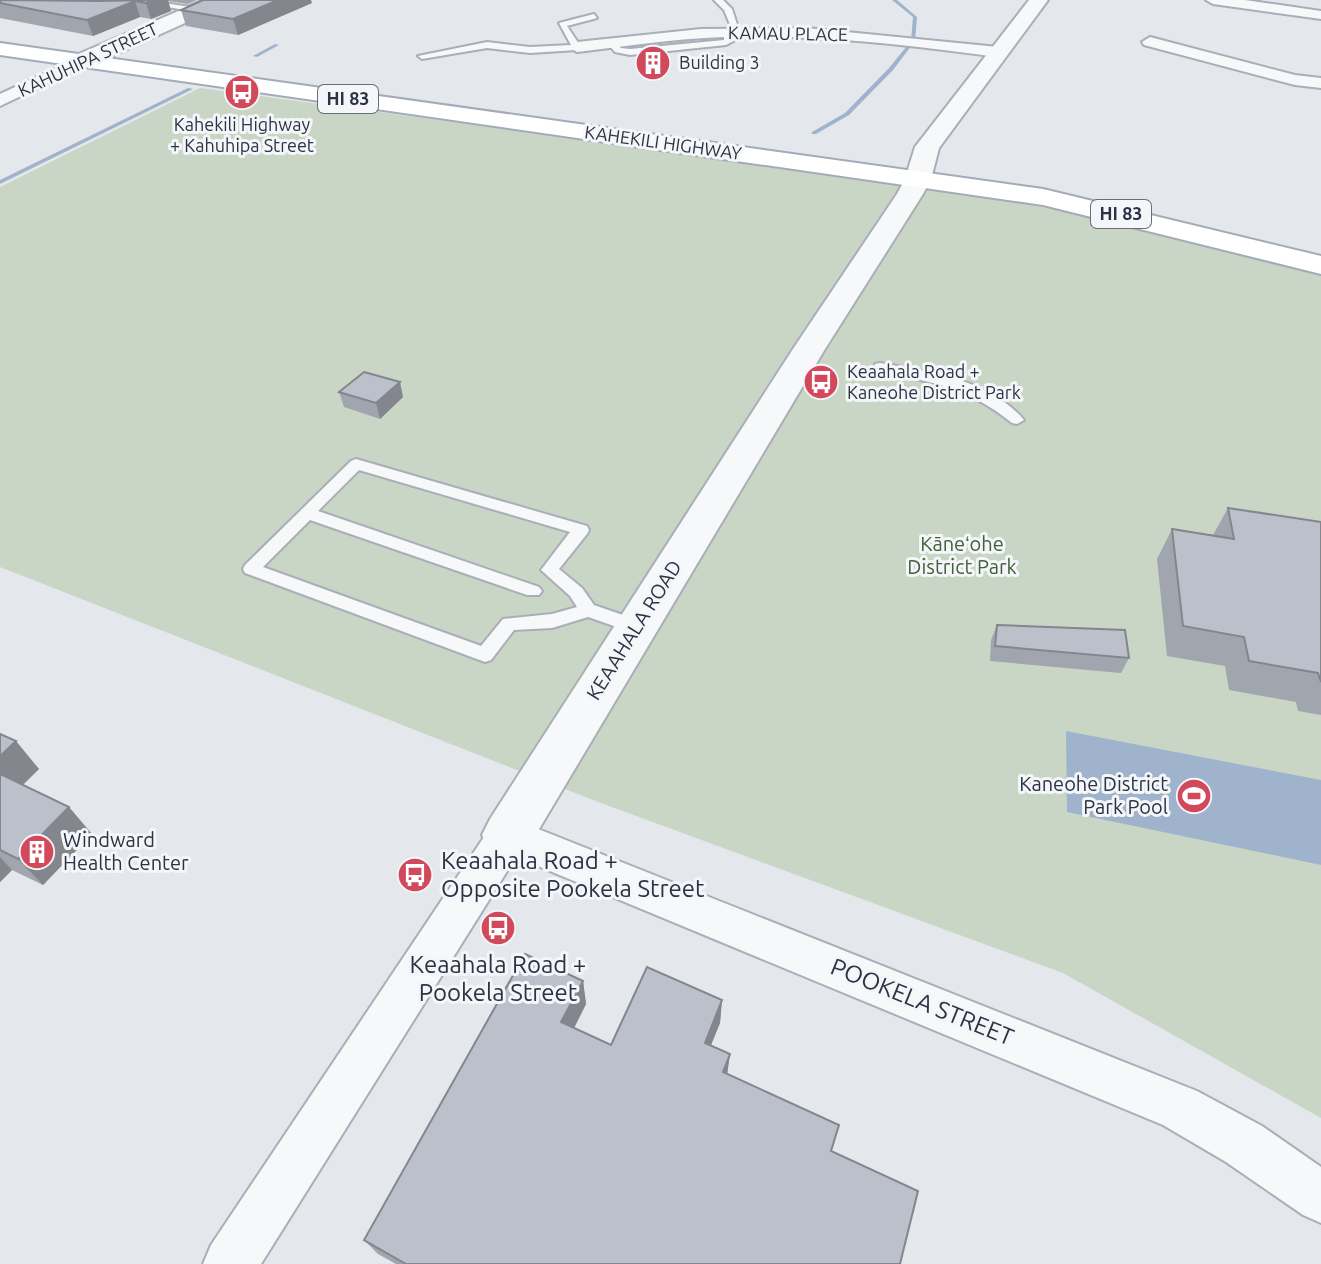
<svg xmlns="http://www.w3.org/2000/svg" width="1321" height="1264" viewBox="0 0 1321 1264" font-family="Ubuntu,sans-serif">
  <rect width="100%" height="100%" fill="#e4e7ec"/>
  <path fill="#c9d6c5" d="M200,88L871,178L1117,220L1321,268V1118L1063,973L601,803L0,567V187Z"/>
  <path fill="#9fb4cc" d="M1066,731L1321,780V865L1067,812Z"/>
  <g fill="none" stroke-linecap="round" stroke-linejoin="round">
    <path fill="#9fb4cc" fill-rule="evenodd" d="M892,0H897L917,17L915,41L893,70L849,115L816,134H812V132L845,113L889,68L911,41L913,17Z
      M275,44L279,45L257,57L253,56Z
      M188,88L193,89L0,184V180Z"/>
    <defs>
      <path id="service" d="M714,0H723L732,9L740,34H734L724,10Z
        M164,3L197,8L201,10L197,12L167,7Z
        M594,14L597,18L567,26L581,47L577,50L530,53L487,48L422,59L418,56L487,42L530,47L571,45L559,23Z
        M728,30L735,40L726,45L630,55L615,52L607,43L614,41L621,48L630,49L724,40V32Z
        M880,363C930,372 989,379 1024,420L1017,424L1012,423C967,386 929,382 875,370V364Z
        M356,459L587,526L589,530L587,534L559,569L582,588L594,605L643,622L646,627L643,632L637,634L588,617L552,628L514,630L491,660L485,662L245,573L243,569L245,565L351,461ZM359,470L570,532L541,570L570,596L577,607L552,614L503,619L481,646L263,567L310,520L527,595H539L542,591L539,587L318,511Z"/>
      <path id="minor" d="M1206,0H1245L1321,11V19L1213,4Z
        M806,28L998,47L1006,52L998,57C907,45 816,34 723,37C674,39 626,46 577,52L569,47L577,42L701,29Z
        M1150,37L1295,75L1321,78V88L1295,85L1144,45L1142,42Z
        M82,56L90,61L88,64L0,106V94Z
        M508,817L1197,1091L1262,1126L1321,1167V1223L1303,1215L1226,1162L1163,1125L516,857L261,1264H203L211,1245L494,822Z"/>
      <path id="tertiary" d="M204,0H229L227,4L90,66H74L71,61L74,56Z
        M1029,0H1048L939,148L931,179L923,194L825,349L526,851L508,858L490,851L482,835L490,819L793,349L897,194L905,179L915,147Z"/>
      <path id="primary" d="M0,43L1043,189L1321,256V274L1043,205L0,55Z"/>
    </defs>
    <use href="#service" stroke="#a9aeb7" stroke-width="4"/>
    <use href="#minor" stroke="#a9aeb7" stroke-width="4"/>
    <use href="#tertiary" stroke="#a9aeb7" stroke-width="4"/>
    <use href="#primary" stroke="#a3abb8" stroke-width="4"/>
    <use href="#service" fill="#f7f8fa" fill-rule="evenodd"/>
    <use href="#minor" fill="#f7f8fa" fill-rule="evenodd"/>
    <use href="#tertiary" fill="#f7f8fa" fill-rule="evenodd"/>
    <use href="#primary" fill="#fff" fill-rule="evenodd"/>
  </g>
  <path fill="#a1a5ae" d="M0,0H197L188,4L168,1L171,11L151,19L140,17L93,36L0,18Z
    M312,3L238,35L186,26L181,10Z
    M339,392L403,397L380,419L344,407Z
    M1228,508L1321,522V715L1298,711L1296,702L1229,690L1225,666L1167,656L1157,559L1172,529L1213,535Z
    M997,625L1129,658L1121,673L990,661L991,640Z
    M0,734L39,769L23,785L92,834L43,885L12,870L0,882Z
    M583,981L586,1004L574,1028L611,1045L722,1000L720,1023L710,1046L730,1054L727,1074L831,1151L900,1264H396L378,1254L364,1240Z"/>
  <path fill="#83868d" d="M154,0H168L171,11L151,19L146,3Z
    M278,0H311L312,3L238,35L233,19Z
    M135,1L140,17L93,36L87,20Z
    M400,382L403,397L380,419L376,403Z
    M16,741L39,769L12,795L0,783V756Z
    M69,807L92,834L43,885L18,859Z
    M0,857L12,870L0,882Z
    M583,981L586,1004L566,1044L561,1022Z
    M722,1000L720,1023L703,1065L705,1043Z
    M730,1054L727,1075L723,1072Z"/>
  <path fill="#bbc0ca" stroke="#83868d" stroke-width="2" d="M0,0L100,1L154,0L146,3L135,1L87,20L0,3Z
    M203,0H278L233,19L181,10Z
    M364,372L400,382L376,403L339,392Z
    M1228,508L1321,522V682L1318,673L1249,661L1244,637L1183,626L1172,529L1234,539Z
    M997,625L1125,630L1129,658L995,646Z
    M0,734L16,741L0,756Z
    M0,774L69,807L18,859L0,850Z
    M525,954L583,981L561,1022L611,1045L647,967L722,1000L705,1043L730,1054L723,1072L839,1125L831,1151L918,1191L900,1264H406L364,1240Z"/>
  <defs>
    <symbol id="building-disc" viewBox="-11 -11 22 22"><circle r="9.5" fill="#d1495b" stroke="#f4f6f9"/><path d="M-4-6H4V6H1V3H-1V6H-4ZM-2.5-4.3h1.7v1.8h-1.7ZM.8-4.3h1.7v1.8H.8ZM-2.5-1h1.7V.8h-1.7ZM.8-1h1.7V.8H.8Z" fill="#fff"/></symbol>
    <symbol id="bus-disc" viewBox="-11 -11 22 22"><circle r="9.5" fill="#d1495b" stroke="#f4f6f9"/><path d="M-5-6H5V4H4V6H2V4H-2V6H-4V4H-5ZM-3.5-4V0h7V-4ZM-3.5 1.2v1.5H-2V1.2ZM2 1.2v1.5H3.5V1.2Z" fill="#fff"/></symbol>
    <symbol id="stadium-disc" viewBox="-11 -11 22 22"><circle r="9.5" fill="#d1495b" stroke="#f4f6f9"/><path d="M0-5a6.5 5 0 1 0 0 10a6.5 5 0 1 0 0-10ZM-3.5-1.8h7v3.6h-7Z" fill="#fff"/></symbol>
  </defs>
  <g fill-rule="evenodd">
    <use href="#building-disc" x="633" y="43" width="40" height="40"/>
    <use href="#bus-disc" x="222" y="72" width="40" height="40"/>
    <use href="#bus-disc" x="801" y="362" width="40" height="40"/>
    <use href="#stadium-disc" x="1174" y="776" width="40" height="40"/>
    <use href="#building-disc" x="17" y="832" width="40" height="40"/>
    <use href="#bus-disc" x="395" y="855" width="40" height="40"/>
    <use href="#bus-disc" x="478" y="908" width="40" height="40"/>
  </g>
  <g text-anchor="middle" stroke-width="6" stroke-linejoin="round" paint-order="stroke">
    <g font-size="18" fill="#2b3445" stroke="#f4f6f9">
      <text transform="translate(788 34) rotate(1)" y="6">KAMAU PLACE</text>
      <text transform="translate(88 60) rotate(-25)" y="6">KAHUHIPA STREET</text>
      <text transform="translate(663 143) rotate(8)" y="6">KAHEKILI HIGHWAY</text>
    </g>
    <g font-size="18" fill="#2b3445" stroke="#f4f6f9" text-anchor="start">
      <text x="679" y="69">Building 3</text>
      <text x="242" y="131" text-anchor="middle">Kahekili Highway<tspan x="242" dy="21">+ Kahuhipa Street</tspan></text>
      <text x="847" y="378">Keaahala Road +<tspan x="847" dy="21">Kaneohe District Park</tspan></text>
    </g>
    <g fill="#f4f6f9" stroke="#676e7b" stroke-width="2">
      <rect x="318" y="85" width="60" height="28" rx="6"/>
      <rect x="1091" y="200" width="60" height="28" rx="6"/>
    </g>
    <g font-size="18" font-weight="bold" fill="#2b3445">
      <text x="348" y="105">HI 83</text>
      <text x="1121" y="220">HI 83</text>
    </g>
    <g font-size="20" fill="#3f6138" stroke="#f4f6f9">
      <text x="962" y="551">Kāneʻohe<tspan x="962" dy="23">District Park</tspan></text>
    </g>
    <g font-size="20" fill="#2b3445" stroke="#f4f6f9">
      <text transform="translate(634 630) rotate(-58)" y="7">KEAAHALA ROAD</text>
    </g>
    <g font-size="20" fill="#2b3445" stroke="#f4f6f9" text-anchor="end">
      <text x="1168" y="791">Kaneohe District<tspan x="1168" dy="23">Park Pool</tspan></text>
      <text x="63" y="847" text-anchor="start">Windward<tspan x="63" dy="23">Health Center</tspan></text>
    </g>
    <g font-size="24" fill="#2b3445" stroke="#f4f6f9" text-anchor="start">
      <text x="441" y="869">Keaahala Road +<tspan x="441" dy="28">Opposite Pookela Street</tspan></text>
      <text x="498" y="973" text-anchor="middle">Keaahala Road +<tspan x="498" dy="28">Pookela Street</tspan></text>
    </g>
    <g font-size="24" fill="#2b3445" stroke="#f4f6f9">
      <text transform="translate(922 1002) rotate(22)" y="8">POOKELA STREET</text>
    </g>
  </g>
</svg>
